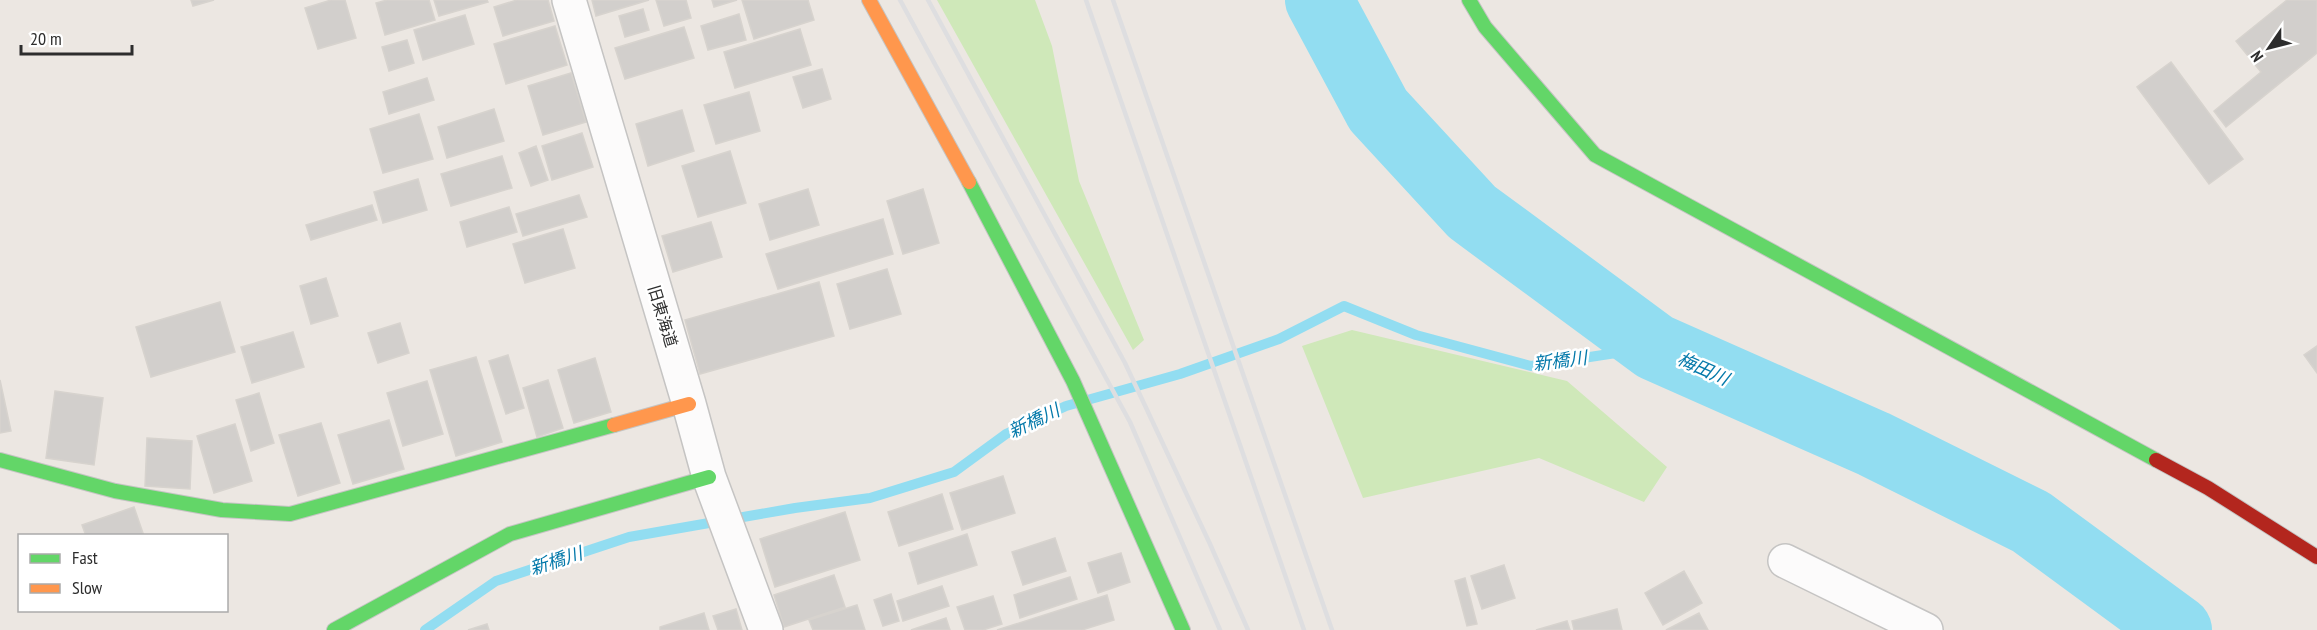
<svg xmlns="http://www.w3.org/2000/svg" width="2317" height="630" viewBox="0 0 2317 630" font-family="'PT Sans Narrow','Noto Sans JP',sans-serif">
  <rect width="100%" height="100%" fill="#ece7e2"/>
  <path fill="#cfe8b9" d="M937,0H1035L1052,46L1079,181L1144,340L1133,350Z
    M1352,330L1567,381L1667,467L1644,502L1539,458L1363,498L1302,346Z"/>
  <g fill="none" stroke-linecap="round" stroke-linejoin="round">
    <path stroke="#92ddf1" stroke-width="10" d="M425,630L496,581L629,537L795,508L870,498L954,472L1006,434L1066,406L1180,374L1279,339L1344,306L1416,335L1531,366L1655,347"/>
    <path stroke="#92ddf1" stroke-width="68" d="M1319,0L1378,110L1472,212L1655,347L1874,444L2031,522L2178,630"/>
  </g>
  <path fill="#d2cfcc" stroke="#d7d3ce" stroke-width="1.5" d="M191,0H214L193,6Z
    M331,0H345L356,38L318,49L305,8Z
    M387,0H429L435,20L385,35L376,3Z
    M434,0H487L488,2L439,16Z
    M517,0H548L554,21L503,36L494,7Z
    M592,0H649L596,16Z
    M656,0H686L691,18L664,26Z
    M712,0H737L714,7Z
    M742,0H808L814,20L754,39Z
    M2287,0H2317V53L2226,127L2214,111L2261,72L2236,41Z
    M643,9L649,30L625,37L619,16Z
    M739,14L746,40L708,50L701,26Z
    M465,15L474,44L423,60L414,30Z
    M555,26L567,65L506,84L494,44Z
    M684,27L694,58L625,79L615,48Z
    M800,29L811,65L735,88L724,52Z
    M407,40L414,63L389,71L382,47Z
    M2171,62L2243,159L2209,184L2137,87Z
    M822,69L831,99L803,108L793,77Z
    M571,73L586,122L543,135L528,86Z
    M427,78L434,100L389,114L383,92Z
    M749,92L760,131L716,144L704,105Z
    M494,109L504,141L447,158L438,127Z
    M682,110L694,151L648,166L636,124Z
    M419,114L433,159L383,173L370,129Z
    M582,133L593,167L552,180L542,146Z
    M536,146L548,180L531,186L519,153Z
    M730,151L746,203L698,217L682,166Z
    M502,156L512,188L451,206L441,174Z
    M418,179L427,210L383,223L374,192Z
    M808,189L819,225L770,240L759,204Z
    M923,189L939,243L903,254L887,201Z
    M579,195L587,217L523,236L516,214Z
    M372,205L377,220L311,240L306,225Z
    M509,207L517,232L467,247L460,222Z
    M883,219L893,254L778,289L766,254Z
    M711,222L722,257L673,272L662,236Z
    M563,229L575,268L525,283L513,244Z
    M887,269L901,314L850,329L837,284Z
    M326,278L338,316L311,324L300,286Z
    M819,282L834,336L700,374L685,320Z
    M220,302L235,352L151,377L136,327Z
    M400,323L409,353L378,363L368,333Z
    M293,332L304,367L252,383L241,347Z
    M2317,346V373L2304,355Z
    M508,355L524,408L506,414L489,361Z
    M476,357L502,442L456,456L430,370Z
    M595,358L611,412L574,423L558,370Z
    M0,380L11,431L0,433Z
    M548,380L563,428L537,437L523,388Z
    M427,381L443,434L403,446L387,393Z
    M55,391L103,398L94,465L46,458Z
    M259,393L274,443L251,451L236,400Z
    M389,420L404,469L353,484L338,435Z
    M321,423L340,483L298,496L279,435Z
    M235,424L252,481L214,493L197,436Z
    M147,438L192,441L190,489L145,486Z
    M1003,476L1015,513L962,530L950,493Z
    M942,494L953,529L899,546L888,512Z
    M134,507L144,536H86L82,525Z
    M845,512L860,560L775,587L760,539Z
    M967,534L977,565L918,584L909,553Z
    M1055,538L1066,571L1023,585L1012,552Z
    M1121,553L1130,582L1098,593L1088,563Z
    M1504,565L1515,598L1482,609L1471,576Z
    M1684,571L1702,603L1663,625L1645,593Z
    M834,575L845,607L784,627L774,595Z
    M1070,577L1077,599L1020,618L1014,595Z
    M1465,578L1477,624L1467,626L1455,581Z
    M942,586L949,606L903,621L897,601Z
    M891,594L899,621L883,626L874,600Z
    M1107,595L1114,620L1082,630H997Z
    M993,596L1002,624L983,630H965L957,607Z
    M857,605L865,630H813L809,620Z
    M736,609L742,630H718L713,616Z
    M1617,609L1622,630H1574L1572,621Z
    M704,613L709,630H660V627Z
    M1699,613L1708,630H1666Z
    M946,618L950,630H911Z
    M1567,621L1570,630H1536Z
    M487,624L489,630H468Z"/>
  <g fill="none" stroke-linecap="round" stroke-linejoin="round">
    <defs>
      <path id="street" d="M569,0L689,404L709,477L766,630
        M1785,561L1926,630"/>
      <path id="fast" d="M1469,0L1485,27L1595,155L2156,460
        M969,182L1073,381L1183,630
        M0,460L115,491L222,510L290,514L614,425
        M334,630L510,534L709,477"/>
      <path id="slow" d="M869,0L969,182
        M614,425L689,404"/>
      <path id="jam" d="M2156,460L2208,488L2317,557"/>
    </defs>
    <use href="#street" stroke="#c5c4c3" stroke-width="36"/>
    <use href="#fast" stroke="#c5c4c3" stroke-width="16"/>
    <use href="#slow" stroke="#c5c4c3" stroke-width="16"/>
    <use href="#jam" stroke="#c5c4c3" stroke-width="16"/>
    <use href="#street" stroke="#fcfbfb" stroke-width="33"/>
    <use href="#fast" stroke="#63d668" stroke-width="14"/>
    <use href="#slow" stroke="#ff974d" stroke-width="14"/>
    <use href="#jam" stroke="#b3261e" stroke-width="14"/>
    <path stroke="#dedee0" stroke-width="4.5" d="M900,0L1130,422L1220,630
      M928,0L1125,363L1210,544L1248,630
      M1086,0L1304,630
      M1113,0L1332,630"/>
  </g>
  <g text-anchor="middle" stroke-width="5" stroke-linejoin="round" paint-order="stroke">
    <g font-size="16" fill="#2d2d2d" stroke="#fff">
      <text transform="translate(663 316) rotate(73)" y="6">旧東海道</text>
    </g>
    <g font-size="18" font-style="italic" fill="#0479aa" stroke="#fff">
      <text transform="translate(1560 361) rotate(-7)" y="6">新橋川</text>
      <text transform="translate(1703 369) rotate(24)" y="6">梅田川</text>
      <text transform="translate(1034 421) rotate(-26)" y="6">新橋川</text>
      <text transform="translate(556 561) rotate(-18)" y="6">新橋川</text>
    </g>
  </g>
  <rect x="18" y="534" width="210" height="78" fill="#ffffff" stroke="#ababab" stroke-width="1.5"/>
  <rect x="30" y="554" width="30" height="9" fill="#63d668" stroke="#ababab" stroke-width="1.5"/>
  <text x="72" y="564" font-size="18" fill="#2d2d2d">Fast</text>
  <rect x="30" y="584" width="30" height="9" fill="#ff974d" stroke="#ababab" stroke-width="1.5"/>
  <text x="72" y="594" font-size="18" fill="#2d2d2d">Slow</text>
  <g transform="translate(2269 48) rotate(235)" stroke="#ffffff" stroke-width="4.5" paint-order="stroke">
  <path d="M0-4.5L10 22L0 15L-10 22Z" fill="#2d2d2d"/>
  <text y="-9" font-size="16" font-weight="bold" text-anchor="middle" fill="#2d2d2d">N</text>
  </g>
  <path d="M21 45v9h111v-9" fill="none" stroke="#2d2d2d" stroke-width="3"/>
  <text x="30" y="45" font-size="18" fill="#2d2d2d" stroke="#ffffff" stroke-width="4.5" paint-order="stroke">20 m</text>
</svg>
